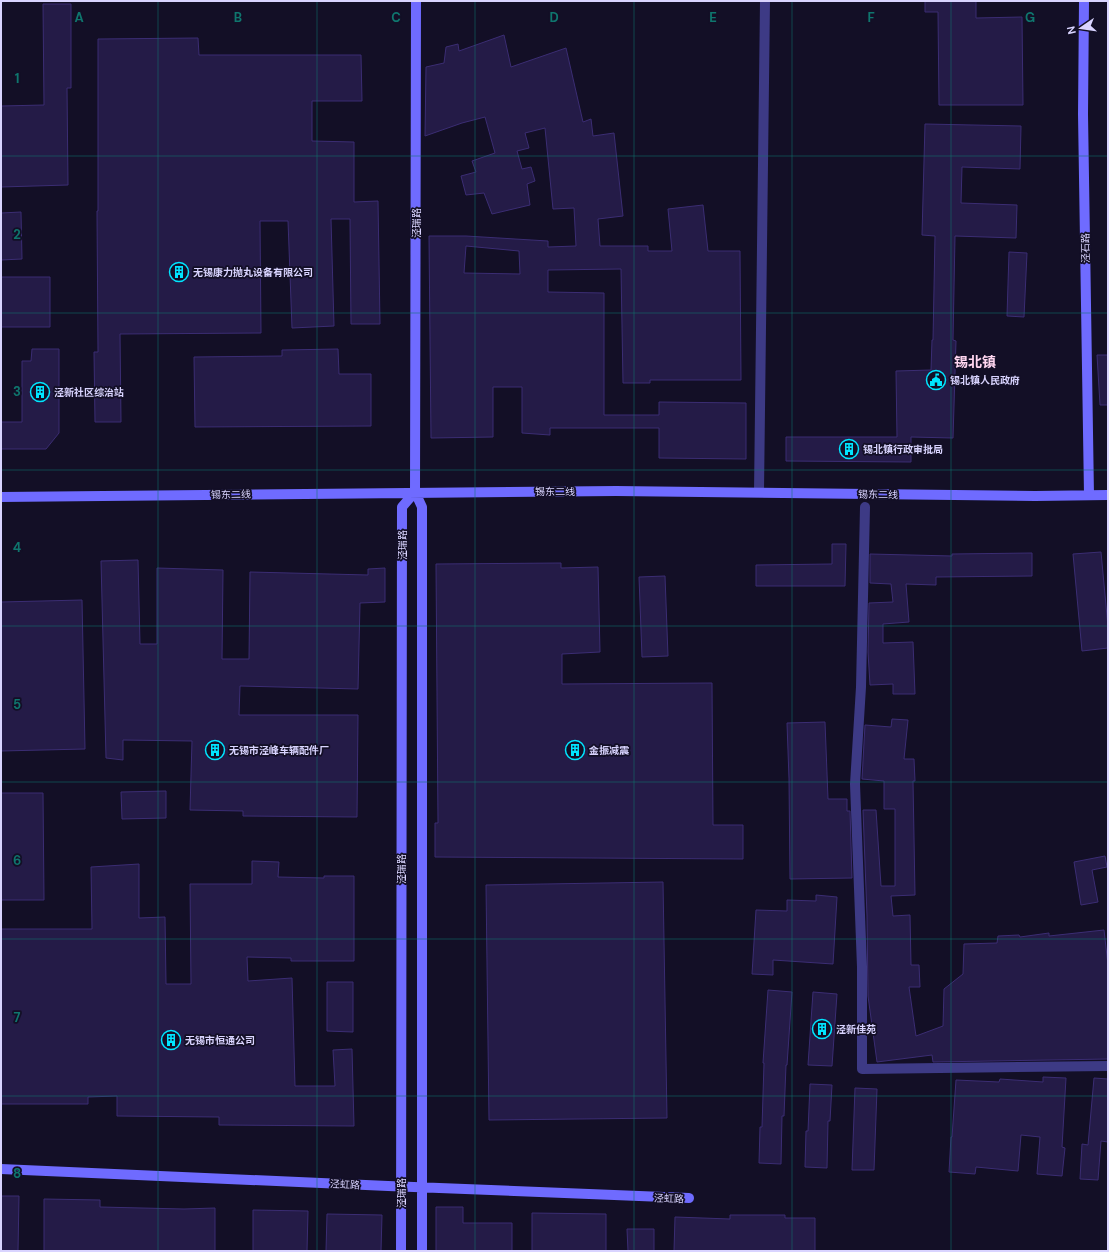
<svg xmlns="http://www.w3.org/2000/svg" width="1109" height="1252" viewBox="0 0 1109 1252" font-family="'DM Sans','Noto Sans SC',sans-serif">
  <rect width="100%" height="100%" fill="#130f26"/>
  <path fill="#241b47" stroke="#3b2d73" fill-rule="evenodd" d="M925,1H976V18L1022,17L1023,105H939L938,12H925Z
    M43,4H71V88H67L68,185L1,187V106L44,105Z
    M504,35L511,67L566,48L583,122L591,119L593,136L614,133L623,216L598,219L600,246H648V251H672L668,209L703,205L708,251H740L741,380H650V383H623L621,269L548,270V292L604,293V415H659V402L746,403V459L659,458V428H550V435L522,433V387H493V437L431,438L429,236H466L548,241V247L576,246L574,208L553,209L545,128L525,133L529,148L517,151L522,169L531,167L535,181L527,184L530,205L492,214L484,193L466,195L461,176L476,172L472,161L495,153L485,117L462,123L425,136L426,67L444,63L446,47L458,44L459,51ZM466,246L519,251L520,274L464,273Z
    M198,38L199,55H361L362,101H312V141L354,142V202L378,201L380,324H351L350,219H331L334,326L292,328L288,221H260L261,333L120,334L121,422H95L94,352H98L97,211H98V39Z
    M925,124L1021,126L1020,169L962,167L961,203L1017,205L1016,238L955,236L953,340L956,341L953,438L911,437V462L786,461V437H897L896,371L931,370L932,340H933L935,236L922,235Z
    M21,212L22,259L1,260V213Z
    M1009,252L1027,253L1024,317L1007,316Z
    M1,277H50V327H1Z
    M32,349H59V433L46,449H1V422H22V361H31Z
    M338,349L339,374H371V426L195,427L194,357L282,356V350Z
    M1097,355H1108V405H1100Z
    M832,544H846L845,586H756V565L832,564Z
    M1101,552L1108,627V648L1082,651L1073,554Z
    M1032,553V576L936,577V585L906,584L909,622L883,624V643L913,642L915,694H893V684L870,685L868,652L869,603L893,602L891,584L870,583V554L952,556V554Z
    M138,560L140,644H157V568L223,570L222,659H249L250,572L368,575V569L385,568V602L360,603L358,689L240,686L239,715H358L357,817L243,816V811L190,810L192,741L123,740V760L106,758L101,561Z
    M561,563V568L598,567L600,652L562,654V684L712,683L713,825H743V859L435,857V823H438L436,564Z
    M665,576L668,656L642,657L639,577Z
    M82,600L85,749L1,751V602Z
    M892,719L908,720L904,759H914L915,781H913L915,895L891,896L893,916L910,915L911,965H919L920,987H909L916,1036L943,1026L944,989L963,974L964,944L997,943L998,936L1019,935L1020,937L1049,933V936L1104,930L1108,965V1059L933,1062L932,1055L877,1062L868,996L867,916L863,810H876L881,886H895V809H884V781L862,779L865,725L891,727Z
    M825,722L828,799H847V811H850L852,878L790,879L789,779L787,723Z
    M166,791V818L122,819L121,792Z
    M1,793H43L44,900H1Z
    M1105,856L1107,867L1092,870L1098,902L1081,905L1074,862Z
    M252,861L279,862L278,877L324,878V876H354V961H291V958L247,957L248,981L292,978L295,1086H335L333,1050L352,1049L354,1126L219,1125V1117L117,1116V1096L88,1097V1104H1V929H92L91,867L139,864V918L165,917L166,984H191L190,884H252Z
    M663,882L667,1118L489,1120L486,885Z
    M816,895L837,897L833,964L773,960V975L752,974L756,910L787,911V900L816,901Z
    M327,982H353V1032L327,1031Z
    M768,990L792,992L787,1065H786L784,1116H782L781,1164L759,1163L760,1127H762L764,1063H763Z
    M813,992L837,994L832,1066L808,1065Z
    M1043,1077L1066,1078L1062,1147L1065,1148L1062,1176L1037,1174L1040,1137L1021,1135L1018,1171L976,1167L975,1174L949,1172L951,1137H952L956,1080L999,1082L1000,1079L1043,1082Z
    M1094,1078L1108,1079V1142L1101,1141L1098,1180L1080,1179L1082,1144L1088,1145Z
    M810,1084L832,1085L830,1121H828L827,1168L805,1167L806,1131H808Z
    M855,1088L877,1089L874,1170H852Z
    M1,1196H19L18,1251H1Z
    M44,1199L100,1200V1207L184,1209L215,1208V1251H44Z
    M436,1207H463V1223H512V1251H436Z
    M253,1210L308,1211L307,1251H253Z
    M532,1213L606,1214V1251H532Z
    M327,1214L382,1215L381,1251H326Z
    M730,1215H785V1218H815V1251H674L675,1217L730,1219Z
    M627,1229H654V1251H628Z"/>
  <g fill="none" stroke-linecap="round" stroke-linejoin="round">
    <path stroke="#3d3a85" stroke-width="10" d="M759,492L765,1
      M865,507L861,687L855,784L862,967V1069L1108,1066"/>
    <path stroke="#6f6bff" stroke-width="10" d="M416,1L415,492L422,507V1251
      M1084,1L1083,114L1089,495
      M1,497L616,491L1035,496L1108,495
      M1,1169L388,1186L689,1198
      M401,1251L402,507L415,492"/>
  </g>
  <path fill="none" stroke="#0f766e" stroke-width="1" stroke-opacity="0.55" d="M158,1V1251M317,1V1251M475,1V1251M634,1V1251M792,1V1251M951,1V1251M1,156H1108M1,313H1108M1,470H1108M1,626H1108M1,782H1108M1,939H1108M1,1096H1108"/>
  <defs>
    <symbol id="building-ring" viewBox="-11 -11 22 22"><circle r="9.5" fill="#130f26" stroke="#00e5ff" stroke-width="1.5"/><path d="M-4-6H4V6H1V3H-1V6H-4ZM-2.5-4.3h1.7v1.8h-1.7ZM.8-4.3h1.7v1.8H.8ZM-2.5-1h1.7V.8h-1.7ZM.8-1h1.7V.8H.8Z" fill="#00e5ff"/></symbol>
    <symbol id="civic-ring" viewBox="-11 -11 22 22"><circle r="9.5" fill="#130f26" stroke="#00e5ff" stroke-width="1.5"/><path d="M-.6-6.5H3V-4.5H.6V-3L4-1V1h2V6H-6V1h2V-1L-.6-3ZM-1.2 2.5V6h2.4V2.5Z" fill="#00e5ff"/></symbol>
  </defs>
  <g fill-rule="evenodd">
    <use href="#building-ring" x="168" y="261" width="22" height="22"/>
    <use href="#civic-ring" x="925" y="369" width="22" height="22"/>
    <use href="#building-ring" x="29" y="381" width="22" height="22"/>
    <use href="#building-ring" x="838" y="438" width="22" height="22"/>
    <use href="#building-ring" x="204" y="739" width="22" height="22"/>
    <use href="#building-ring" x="564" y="739" width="22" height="22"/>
    <use href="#building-ring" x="811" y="1018" width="22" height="22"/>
    <use href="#building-ring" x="160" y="1029" width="22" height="22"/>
  </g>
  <g text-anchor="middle" stroke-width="3.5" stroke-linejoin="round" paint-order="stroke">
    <g font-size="10" fill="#d9d4ff" stroke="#130f26">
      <text transform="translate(416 223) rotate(-90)" y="4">泾瑞路</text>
      <text transform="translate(1085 248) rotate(-91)" y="4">泾石路</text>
      <text x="555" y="495">锡东二线</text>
      <text transform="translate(231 494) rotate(-1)" y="4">锡东二线</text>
      <text transform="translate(878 494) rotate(1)" y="4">锡东二线</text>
      <text transform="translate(402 545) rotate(-90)" y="4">泾瑞路</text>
      <text transform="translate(401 869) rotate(-90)" y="4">泾瑞路</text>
      <text transform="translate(345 1184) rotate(3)" y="4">泾虹路</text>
      <text transform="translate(401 1193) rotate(-90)" y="4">泾瑞路</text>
      <text transform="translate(669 1198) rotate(2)" y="4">泾虹路</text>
    </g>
    <g font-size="10" font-weight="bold" fill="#d9d4ff" stroke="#130f26" text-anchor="start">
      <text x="193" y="276">无锡康力抛丸设备有限公司</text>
      <text x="950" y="384">锡北镇人民政府</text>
      <text x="54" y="396">泾新社区综治站</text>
      <text x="863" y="453">锡北镇行政审批局</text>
      <text x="229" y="754">无锡市泾峰车辆配件厂</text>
      <text x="589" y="754">金振减震</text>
      <text x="836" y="1033">泾新佳苑</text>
      <text x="185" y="1044">无锡市恒通公司</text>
    </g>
    <g font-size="14" font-weight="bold" fill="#ffd6f0" stroke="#130f26">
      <text x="975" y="367">锡北镇</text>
    </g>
  </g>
  <g font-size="13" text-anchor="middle" font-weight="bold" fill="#0f766e" stroke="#130f26" stroke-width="3.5" stroke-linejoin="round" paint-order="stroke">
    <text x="79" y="22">A</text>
    <text x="238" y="22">B</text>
    <text x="396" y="22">C</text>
    <text x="554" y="22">D</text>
    <text x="713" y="22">E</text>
    <text x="871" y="22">F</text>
    <text x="1030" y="22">G</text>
    <text x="17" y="83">1</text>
    <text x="17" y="239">2</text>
    <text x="17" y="396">3</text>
    <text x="17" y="552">4</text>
    <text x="17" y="709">5</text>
    <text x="17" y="865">6</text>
    <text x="17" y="1022">7</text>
    <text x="17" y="1178">8</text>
  </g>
  <rect width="1109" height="1252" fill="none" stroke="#d9d4ff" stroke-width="4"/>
  <g transform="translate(1081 28) rotate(257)" stroke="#130f26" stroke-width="3" paint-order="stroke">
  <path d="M0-3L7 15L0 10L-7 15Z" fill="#d9d4ff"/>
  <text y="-6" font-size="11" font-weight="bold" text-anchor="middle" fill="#d9d4ff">N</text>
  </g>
</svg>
